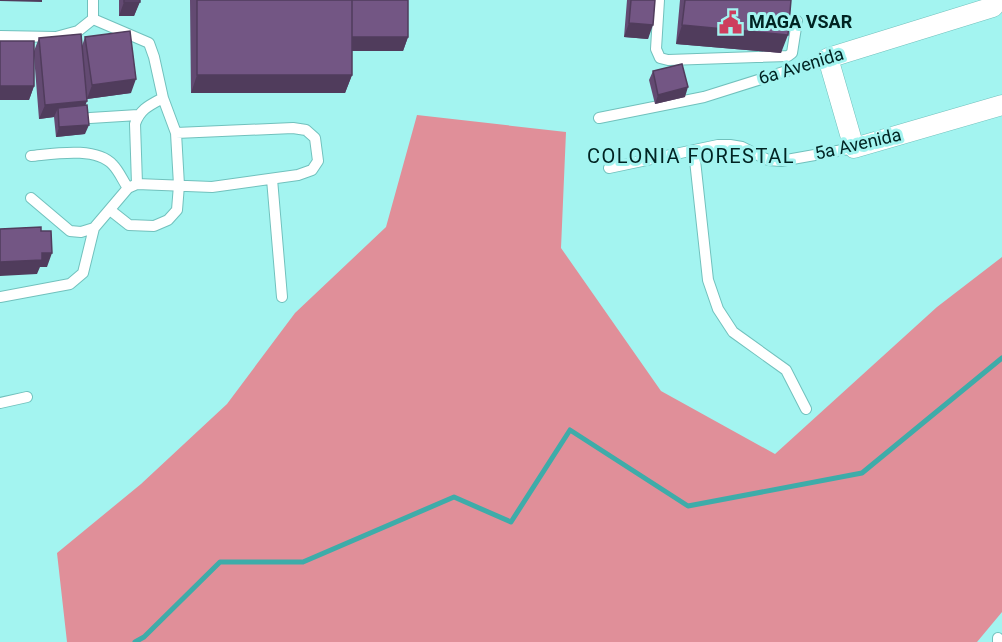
<svg xmlns="http://www.w3.org/2000/svg" width="1002" height="642" viewBox="0 0 1002 642" font-family="Roboto,sans-serif">
  <rect width="100%" height="100%" fill="#a3f4f0"/>
  <path fill="#e08f99" d="M417,115L566,132L561,248L661,391L775,454L937,307L1002,257V612L977,642H67L57,553L141,484L227,404L295,313L386,227Z"/>
  <g fill="none" stroke-linecap="round" stroke-linejoin="round">
    <path stroke="#3eaca9" stroke-width="5" d="M135,642L144,637L220,562H303L454,497L511,522L570,430L688,506L862,473L1002,358"/>
    <defs>
      <path id="service" d="M93,0V19
        M659,0L656,49L660,58L668,60L788,56L792,53L797,21
        M93,19L149,43L154,57L163,98L176,133L179,185L177,210L168,220L154,226L129,225L110,210
        M0,36L56,37L78,31L93,19
        M90,118L138,115
        M599,118L704,97L828,58
        M694,151L708,280L718,309L733,332L786,370L806,409
        M31,156C53,154 96,146 113,165C119,171 123,181 128,188
        M609,168L718,145H730L742,147L768,160L781,161L854,148
        M272,179L282,297
        M137,184L212,187L298,175L312,170L318,161L315,138L306,130L293,128L176,133
        M31,198L70,231L81,232L94,228
        M0,297L70,284L83,273L94,228L128,188L137,184L135,124C140,109 150,105 163,98
        M0,403L27,397
        M998,638V642"/>
      <path id="minor" d="M998,0L993,7L828,58L854,148L1002,105"/>
    </defs>
    <use href="#service" stroke="#71c1bd" stroke-width="12"/>
    <use href="#minor" stroke="#71c1bd" stroke-width="21"/>
    <use href="#service" stroke="#fff" stroke-width="10"/>
    <use href="#minor" stroke="#fff" stroke-width="20"/>
  </g>
  <path fill="#634a72" d="M119,0H140L134,16H119Z
    M190,0H408V37L403,51H352V75L345,93H191Z
    M627,0H655L648,39L624,37Z
    M680,0H791L781,53L676,44Z
    M85,37L131,93L87,99L85,105V134L56,137L54,117L39,119L34,56V86L29,100L34,51L39,38L82,46Z
    M653,71L685,97L655,104L649,80Z"/>
  <path fill="#503c5c" d="M0,0H42V2L0,1Z
    M124,2H140L134,16H119Z
    M629,23L653,25L648,39L624,37Z
    M682,25L788,35L781,53L676,44Z
    M350,37H408L403,51H345Z
    M197,75H352L345,93H191Z
    M136,79L131,93L87,99L92,85Z
    M0,86H34L29,100H0Z
    M688,87L685,97L655,104L658,95Z
    M87,101L82,115L58,108L54,117L39,119L45,105Z
    M89,125L85,134L56,137L59,127Z
    M42,253H52L47,267H40L37,274L0,276V262Z"/>
  <path fill="#735684" stroke="#503c5c" stroke-width="1.5" d="M124,0H140V2H124Z
    M197,0H352V75H197Z
    M352,0H408V37H352Z
    M631,0H655L653,25L629,23Z
    M685,0H791L788,35L682,25Z
    M130,31L136,79L92,85L85,37Z
    M81,34L87,101L45,105L39,38Z
    M0,41H34V86H0Z
    M682,64L688,87L658,95L653,71Z
    M87,105L89,125L59,127L58,108Z
    M41,227V231H51L52,253H42V260L0,262V229Z"/>
  <defs>
    <symbol id="civic-bare" viewBox="-9 -9 18 18"><path d="M-.6-6.5H3V-4.5H.6V-3L4-1V1h2V6H-6V1h2V-1L-.6-3ZM-1.2 2.5V6h2.4V2.5Z" fill="#cd3e5d" stroke="#a3f4f0" stroke-width="2.5" paint-order="stroke"/></symbol>
  </defs>
  <g fill-rule="evenodd">
    <use href="#civic-bare" x="714" y="6" width="33" height="33"/>
  </g>
  <g text-anchor="middle" stroke-width="6" stroke-linejoin="round" paint-order="stroke">
    <g font-size="18" font-weight="bold" fill="#002322" stroke="#a3f4f0" text-anchor="start">
      <text x="749" y="28">MAGA VSAR</text>
    </g>
    <g font-size="18" fill="#002322" stroke="#a3f4f0">
      <text transform="translate(801 66) rotate(-17)" y="6">6a Avenida</text>
      <text transform="translate(858 144) rotate(-13)" y="6">5a Avenida</text>
    </g>
    <g font-size="20" letter-spacing="1.5" fill="#002322" stroke="#a3f4f0">
      <text x="691" y="163">COLONIA FORESTAL</text>
    </g>
  </g>
</svg>
